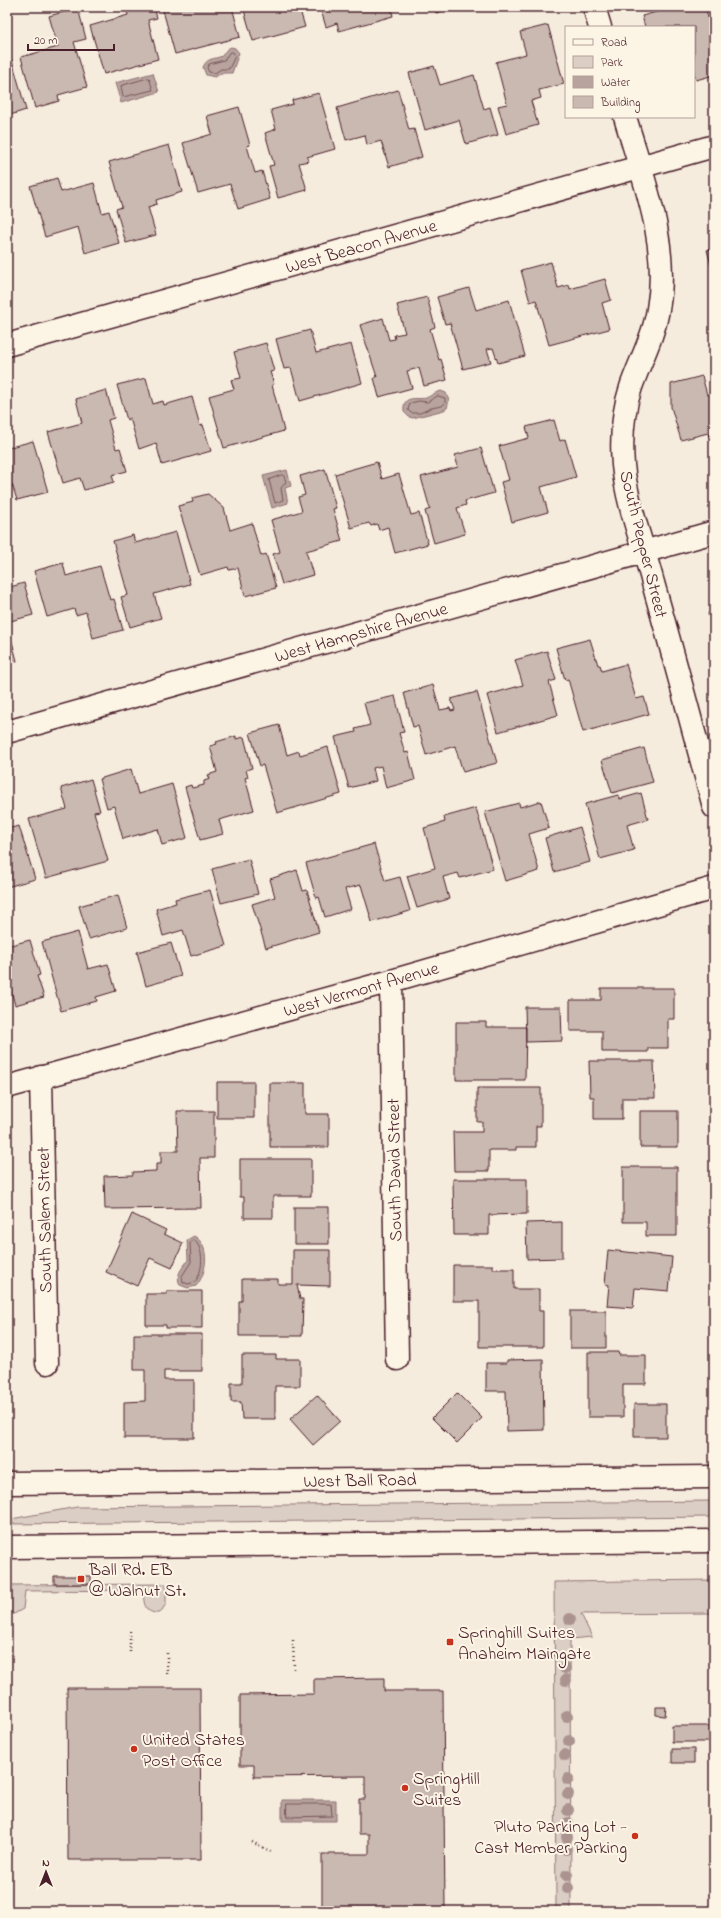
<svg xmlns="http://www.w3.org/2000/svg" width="721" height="1918" viewBox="0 0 721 1918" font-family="'Indie Flower',sans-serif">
  <rect width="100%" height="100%" fill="#f5ecde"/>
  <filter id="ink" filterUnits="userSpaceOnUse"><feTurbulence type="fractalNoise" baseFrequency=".025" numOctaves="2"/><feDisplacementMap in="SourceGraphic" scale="8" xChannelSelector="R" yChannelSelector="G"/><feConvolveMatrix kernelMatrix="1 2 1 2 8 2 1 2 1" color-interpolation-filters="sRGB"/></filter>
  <g filter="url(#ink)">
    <path fill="#dbcec4" stroke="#927678" d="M714,1501V1517L11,1524V1519L77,1507Z
      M714,1580V1613L581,1614L592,1637L570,1639L571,1911H556L554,1582Z
      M166,1584V1604L160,1613C143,1614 144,1602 143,1590L25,1591L23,1609L14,1614L7,1612V1585Z"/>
    <path fill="#b8a39e" stroke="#8c6e70" d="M231,47L235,48L239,53L232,73H222L215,77L206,75L203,67C208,57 213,60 222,56L227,49Z
      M153,73L159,92L121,103L115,83Z
      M441,391L446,393L449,400L447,408L444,410L413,418L409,417L404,412C402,394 416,400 426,398C431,396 435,392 441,391Z
      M287,470L291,486L285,488L288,503L272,508L263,476Z
      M194,1236C211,1245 207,1274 196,1286L188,1288L180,1285C175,1274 182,1269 188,1260L187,1240Z
      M282,1800H336V1821H282Z"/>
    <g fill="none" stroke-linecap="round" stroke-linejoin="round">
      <path stroke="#765459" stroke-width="1" d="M230,52H233L235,56L229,69H221L215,73L209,72L207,68L209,64L224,60Z
        M149,78L153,90L123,97L121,86Z
        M438,396L445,398V403L442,406L431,408L420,413H411L408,410L410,403L419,401L427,402Z
        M282,475L284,476L286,482L281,488L283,500L275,503L269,480Z
        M194,1240C205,1249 203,1272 195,1282L188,1284L183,1282L182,1276L191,1262L190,1244Z
        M287,1804H331L332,1816L287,1817Z"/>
    </g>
    <path fill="#cab9b1" stroke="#4a1f2b" d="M126,7H154L157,18L148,20L158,59L104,74L90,26L128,15Z
      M162,7H232L240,37L175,54Z
      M243,7H299L305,27L253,41Z
      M320,7H391L393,16L339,31L337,23L326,27Z
      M434,7H456L436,13Z
      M674,7H705L714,38V75L696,80L694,73V27H645L642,16Z
      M78,8L86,39L74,42L87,87L58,95L59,101L35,108L21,57L58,47L49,16Z
      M548,25L564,84L539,90L541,98L531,101L538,125L506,134L498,106L507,104L496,62L526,54L520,32Z
      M12,60L26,110L7,116V61Z
      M434,66L440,85L474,75L484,109L490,107L498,135L466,144L459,120L425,130L409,73Z
      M398,90L409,130L414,129L422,157L389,167L381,141L367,145L365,135L346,140L337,108Z
      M319,93L335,149L307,157L309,161L299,163L307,190L278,198L269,166L274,165L265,133L276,129L271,110L293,104L292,100Z
      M239,107L250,145L247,146L255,173L262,171L270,199L238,209L230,184L198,193L183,143L212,134L207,116Z
      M169,145L182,192L156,200L157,204L148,207L156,235L126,243L116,209L122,207L109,162Z
      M57,178L61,192L94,183L102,213L109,211L119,243L85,253L78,227L45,237L30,186Z
      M714,248V276L707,250Z
      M551,262L558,288L569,285L570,289L605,279L611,300L602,303L609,329L549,345L536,300L530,302L521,270Z
      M469,288L476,310L509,300L525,356L498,363L493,348L487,349L491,362L463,369L450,323L445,324L437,297Z
      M427,297L435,327L430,329L439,360L441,359L447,380L424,386L419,368L407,371L412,388L379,397L374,378L377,377L360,325L383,318L389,340L395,339L394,335L405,333L397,305Z
      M310,330L316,353L351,344L362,383L300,401L291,368L284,369L276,339Z
      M266,343L274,371L270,372L274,384L272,385L284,431L224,448L209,396L234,389L231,380L241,378L234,352Z
      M702,376L707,395L714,393V436L709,437L708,433L681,440L671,407V384Z
      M146,378L153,404L163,401L164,405L192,397L200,426L203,425L211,451L162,465L156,443L139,449L130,418L127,420L117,385Z
      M106,390L114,418L108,420L116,449L120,448L127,471L112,475L114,482L84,490L80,478L63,483L48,432L82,423L76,399Z
      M554,420L560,441L565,439L576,477L541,487L548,512L512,522L501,482L509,480L499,446L529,438L526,427Z
      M33,441L48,492L17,500L12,484L7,486V448Z
      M481,448L494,493L465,501L466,505L457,508L465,534L434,543L425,511L430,509L421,477L458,467L455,455Z
      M377,462L382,479L399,474L411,515L419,513L428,544L395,553L388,527L379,530L377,524L371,526L369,523L351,528L335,474Z
      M325,469L336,508L333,509L342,541L306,551L313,575L282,584L273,554L280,552L271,520L302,511L298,497L305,495L300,476Z
      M208,494L224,508L230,530L252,523L261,556L266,554L276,588L245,596L238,568L229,570L228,567L200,575L178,506L193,502L192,498Z
      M176,532L190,584L154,594L161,618L130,627L121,597L128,595L113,541L133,535L135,543Z
      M63,563L66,576L100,566L110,600L114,599L123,630L93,638L86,612L76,615L74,609L47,617L34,571Z
      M24,583L33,615L7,622L17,661L7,663V588Z
      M714,612V633L708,613Z
      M590,639L598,665H600L602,671L626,664L636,699L644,697L649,714L583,732L568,679L565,680L556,648Z
      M547,651L556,680L549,682L558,715L498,732L487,695L523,685L515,660Z
      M433,685L440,710L450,708L451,711L455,710L451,699L477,692L497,763L463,772L455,746L426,755L418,726L413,727L404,693Z
      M395,696L404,732L399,733L405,753L408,752L415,780L386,788L381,766L373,768L376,781L349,788L335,737L356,732L355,729L370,725L364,703Z
      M279,725L287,755L299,751L300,755L328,747L341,794L277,813L263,765L260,766L250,733Z
      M236,736V739L244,737L252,768L246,770L248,777L245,778L254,810L219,820L223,834L200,840L185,787L191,785L192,788L204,785V781L210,779L208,775L217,772L210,746L217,744L216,742Z
      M644,748L653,782L612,793L602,760Z
      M131,769L138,794L172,784L187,838L162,845L158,829L123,839L114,806L107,808L99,779Z
      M91,779L100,811L94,812L108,861L46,878L29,819L67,809L61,788Z
      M641,793L648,819L627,825L634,850L600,859L585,804L618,795L620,799Z
      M541,801L549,828L529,834L539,871L505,881L485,812L519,803L520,807Z
      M476,808L493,869L460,878L458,873L443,877L449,899L417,908L407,876L435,868L424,828L445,822L444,817Z
      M19,826L35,879L7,887V829Z
      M580,827L590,862L554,872L545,838Z
      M374,844L385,881L400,877L410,911L372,922L361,885L345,889L351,909L325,917L319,897L316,898L306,863Z
      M249,859L258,894L221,903L212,869Z
      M297,870L303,891L307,890L319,932L266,948L252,904L275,897L270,879Z
      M210,890L226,946L191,956L183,930L163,936L156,909L176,903L175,899Z
      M118,895L127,928L89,939L79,906Z
      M78,932L88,969L108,964L116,991L96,997L97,1001L61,1011L42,942Z
      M30,940L40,975L37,976L44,997L15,1005L9,984H7V946Z
      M171,943L181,976L146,986L137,952Z
      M601,988H674V1019H668V1048H648V1052H602V1031H570V1000H601Z
      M525,1007H561L562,1041L526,1042Z
      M456,1022H486V1027H526L525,1080H456Z
      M589,1061H654L655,1098H622V1119H594V1097H590Z
      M217,1082H254V1118H217Z
      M270,1083H305V1114H329V1147H270Z
      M477,1088H541V1126H536V1147H516V1150H489V1171H454L453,1132H482V1122H477Z
      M177,1111H214V1158H200L201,1208L105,1209L104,1176L133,1175V1172L156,1171V1164H161V1151H178Z
      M640,1111H678V1147H640Z
      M240,1159H311V1196H273V1218H244V1197H240Z
      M623,1167H677V1236H646V1222H623Z
      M453,1179H527V1214L489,1215V1235H454Z
      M294,1207H329V1244H294Z
      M132,1214L166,1230L164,1234L183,1243L172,1268L150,1258L137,1286L106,1272Z
      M562,1222V1258L527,1259L526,1223Z
      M293,1250H330V1286L297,1285L300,1299H303L302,1336H239V1301H242V1279H278V1284H293Z
      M608,1250L672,1257L669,1291L635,1288L633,1308L607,1306L609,1285L605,1284Z
      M453,1265H493V1269H514V1289H539V1311H543V1347H479V1301H453Z
      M167,1291H202V1328H166V1325H146V1294H167Z
      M570,1311H606V1348H570Z
      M134,1334H202V1371H164V1380H194V1438H124V1402L145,1401V1370H134Z
      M588,1352H618L619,1355H646V1384H623V1417H588Z
      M242,1355H276V1359H300V1386H275V1419H242L241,1402H231V1383H242Z
      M543,1359L544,1430L507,1431L506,1391H486V1363H507V1360Z
      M457,1393L482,1418L457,1443L432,1418Z
      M317,1395L340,1421L313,1445L290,1419Z
      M634,1404H666V1437H634Z
      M54,1576H91V1584H54Z
      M384,1678V1691H443L445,1911H322V1854H369V1834H359V1799H365V1776L254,1777V1765H240V1695L314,1694V1679Z
      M67,1688H200L201,1860H68Z
      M656,1707H666L665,1716L656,1715Z
      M672,1726H714V1742H672Z
      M672,1749H694V1763H672Z"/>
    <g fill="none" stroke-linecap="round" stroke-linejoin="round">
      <defs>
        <path id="minor" d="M594,7L600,27
          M625,117C643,179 670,244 658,309C654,336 640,361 631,387C623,411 621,440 623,465C627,505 643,544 653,583C674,657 694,732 714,807
          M7,345L714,146
          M7,732L714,532
          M391,981L397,1359
          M41,1077L47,1363
          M7,1087L391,981L714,888"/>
        <path id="major" d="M7,1483L714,1477
          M7,1547L714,1541"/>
      </defs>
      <use href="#minor" stroke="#4a1f2b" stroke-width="25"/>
      <use href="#major" stroke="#4a1f2b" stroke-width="25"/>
      <path stroke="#4a1f2b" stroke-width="2.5" stroke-dasharray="1 3" stroke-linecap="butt" d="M130,1631V1653
        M293,1640L294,1669
        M167,1653V1677
        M252,1842L272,1852"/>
      <use href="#minor" stroke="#fcf5e5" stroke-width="22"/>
      <use href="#major" stroke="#fcf5e5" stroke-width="22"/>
    </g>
    <g fill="#ab9390">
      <circle cx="570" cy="1619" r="6"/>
      <circle cx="565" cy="1668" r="6"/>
      <circle cx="566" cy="1680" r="6"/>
      <circle cx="567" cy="1716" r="6"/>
      <circle cx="569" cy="1741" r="6"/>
      <circle cx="565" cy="1755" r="6"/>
      <circle cx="568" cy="1779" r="6"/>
      <circle cx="568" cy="1794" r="6"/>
      <circle cx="568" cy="1810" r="6"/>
      <circle cx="568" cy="1823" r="6"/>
      <circle cx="567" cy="1837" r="6"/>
      <circle cx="566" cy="1849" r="6"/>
      <circle cx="567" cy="1875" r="6"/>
      <circle cx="568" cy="1888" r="6"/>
    </g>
  </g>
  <g fill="#c8321e" stroke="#fcf5e5" stroke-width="1.5">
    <rect x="77" y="1575" width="8" height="8" rx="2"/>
    <rect x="446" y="1638" width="8" height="8" rx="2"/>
    <circle cx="134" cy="1749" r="4"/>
    <circle cx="405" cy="1788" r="4"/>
    <circle cx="635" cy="1836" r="4"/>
  </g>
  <g text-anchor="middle" stroke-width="4" stroke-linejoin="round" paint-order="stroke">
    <g font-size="18" fill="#4a1f2b" stroke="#fcf5e5">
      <text transform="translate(361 246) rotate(-16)" y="6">West Beacon Avenue</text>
      <text transform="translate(644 544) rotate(76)" y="6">South Pepper Street</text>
      <text transform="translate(361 632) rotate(-16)" y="6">West Hampshire Avenue</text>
      <text transform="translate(361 989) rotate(-16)" y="6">West Vermont Avenue</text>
      <text transform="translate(394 1170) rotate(-91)" y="6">South David Street</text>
      <text transform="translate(44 1220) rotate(-91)" y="6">South Salem Street</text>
      <text transform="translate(360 1480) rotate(-1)" y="6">West Ball Road</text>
    </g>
    <g font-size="18" fill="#4a1f2b" stroke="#fcf5e5" text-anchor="start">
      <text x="89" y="1575">Ball Rd. EB<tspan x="89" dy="21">@ Walnut St.</tspan></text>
      <text x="458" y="1638">Springhill Suites<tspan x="458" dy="21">Anaheim Maingate</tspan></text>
      <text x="142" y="1745">United States<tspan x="142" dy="21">Post Office</tspan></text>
      <text x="413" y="1784">SpringHill<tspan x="413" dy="21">Suites</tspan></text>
      <text x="627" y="1832" text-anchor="end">Pluto Parking Lot -<tspan x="627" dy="21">Cast Member Parking</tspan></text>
    </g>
  </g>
  <rect width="721" height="1918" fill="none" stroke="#fcf5e5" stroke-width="24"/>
  <rect x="12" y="12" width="697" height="1894" fill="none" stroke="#4a1f2b" stroke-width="1.5" filter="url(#ink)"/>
  <rect x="565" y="26" width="130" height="92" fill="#fcf5e5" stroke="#b59f9b"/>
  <rect x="573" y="39" width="20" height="6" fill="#fcf5e5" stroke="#b59f9b"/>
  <text x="601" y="46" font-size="12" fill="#4a1f2b">Road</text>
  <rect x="573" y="56" width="20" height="12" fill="#dbcec4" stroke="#b59f9b"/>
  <text x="601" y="66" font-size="12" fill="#4a1f2b">Park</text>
  <rect x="573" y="76" width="20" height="12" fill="#b8a39e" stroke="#b59f9b"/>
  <text x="601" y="86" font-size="12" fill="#4a1f2b">Water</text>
  <rect x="573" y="96" width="20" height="12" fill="#cab9b1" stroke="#b59f9b"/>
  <text x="601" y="106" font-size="12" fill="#4a1f2b">Building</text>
  <g transform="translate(46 1872)" stroke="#fcf5e5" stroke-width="3" paint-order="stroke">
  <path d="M0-3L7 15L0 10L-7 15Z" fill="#4a1f2b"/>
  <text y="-6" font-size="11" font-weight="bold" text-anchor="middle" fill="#4a1f2b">N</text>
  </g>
  <path d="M28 44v6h86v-6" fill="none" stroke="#4a1f2b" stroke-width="2"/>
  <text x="34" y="44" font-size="12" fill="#4a1f2b" stroke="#fcf5e5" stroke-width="3" paint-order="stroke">20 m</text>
</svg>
